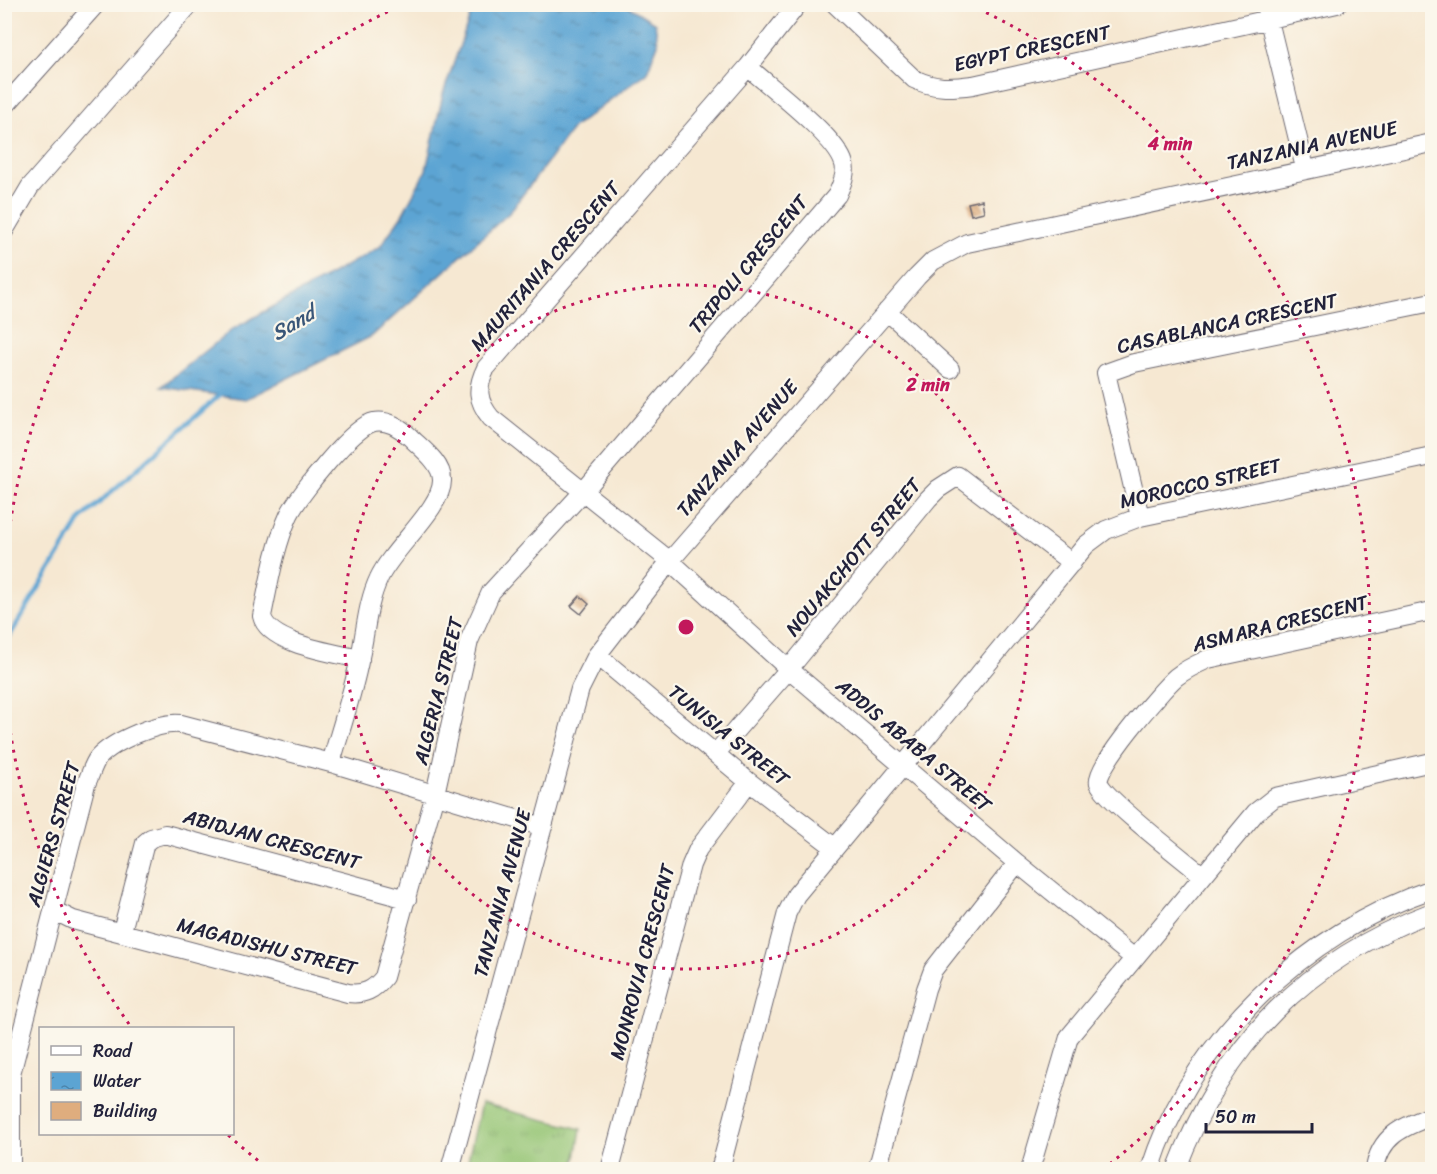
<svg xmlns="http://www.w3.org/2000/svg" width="1437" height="1174" viewBox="0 0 1437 1174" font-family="Sriracha,sans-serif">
  <defs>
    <pattern id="grass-tufts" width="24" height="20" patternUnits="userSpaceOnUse" patternTransform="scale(1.5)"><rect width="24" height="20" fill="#95c575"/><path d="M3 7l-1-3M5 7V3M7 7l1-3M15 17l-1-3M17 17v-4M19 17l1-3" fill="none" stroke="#80a966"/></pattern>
    <pattern id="water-ripples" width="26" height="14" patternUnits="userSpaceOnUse" patternTransform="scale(1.5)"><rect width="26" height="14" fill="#5ca4d3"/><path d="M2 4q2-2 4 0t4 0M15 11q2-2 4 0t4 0" fill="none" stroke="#4c85ac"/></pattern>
    <pattern id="building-back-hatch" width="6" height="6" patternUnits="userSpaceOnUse" patternTransform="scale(1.5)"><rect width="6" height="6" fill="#dfad7e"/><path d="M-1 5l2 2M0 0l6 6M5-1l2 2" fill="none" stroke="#b48c68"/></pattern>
  </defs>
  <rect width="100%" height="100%" fill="#fbf7ec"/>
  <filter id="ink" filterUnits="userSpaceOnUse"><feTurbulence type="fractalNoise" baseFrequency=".0167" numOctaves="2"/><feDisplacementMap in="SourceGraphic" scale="12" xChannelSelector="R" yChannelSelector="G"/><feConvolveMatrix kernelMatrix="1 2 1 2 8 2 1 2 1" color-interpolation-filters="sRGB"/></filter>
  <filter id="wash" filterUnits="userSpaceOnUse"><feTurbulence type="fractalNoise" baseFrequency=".008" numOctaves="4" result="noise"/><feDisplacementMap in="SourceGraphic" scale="24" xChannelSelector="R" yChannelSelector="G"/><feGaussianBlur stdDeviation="1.35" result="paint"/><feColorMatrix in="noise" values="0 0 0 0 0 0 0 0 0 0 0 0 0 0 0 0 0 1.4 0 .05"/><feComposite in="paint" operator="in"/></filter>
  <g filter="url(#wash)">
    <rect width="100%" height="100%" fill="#f6e8d2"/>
    <path fill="url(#grass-tufts)" stroke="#5c7458" stroke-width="1.5" d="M481,1104L581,1129L574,1169H466Z"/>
    <path fill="url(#water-ripples)" stroke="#3f6387" stroke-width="1.5" d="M474,5H626L655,23L658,44L647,72L573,128L509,213L372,336L246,399L161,387L233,329L380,247L402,215L426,170L443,94Z"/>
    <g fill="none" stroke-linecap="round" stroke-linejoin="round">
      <path stroke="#5ca4d3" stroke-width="4.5" d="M4,645L81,519L222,393"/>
    </g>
    <g id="blocks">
      <path fill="url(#building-back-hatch)" d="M982,200L984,212L971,215L968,203Z
        M580,596L589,604L581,614L571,606Z"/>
    </g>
  </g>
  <g filter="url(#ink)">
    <use href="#blocks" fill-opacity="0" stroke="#6c6770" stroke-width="1.5"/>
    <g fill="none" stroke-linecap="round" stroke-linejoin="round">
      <defs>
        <path id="minor" d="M798,4L748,67L486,368C476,388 477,401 491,418L670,561L789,669L1017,863L1134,958
          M835,4L914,79C935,89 950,88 973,85L1337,4
          M1265,4L1305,168
          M4,107L96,4
          M4,231L30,187L190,4
          M887,311L950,369
          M1140,517L1106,373L1134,363L1432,302
          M597,655L749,782L834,847
          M716,753L789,669L928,499L938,489L958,476L1072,563
          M331,763C341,728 353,693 360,657C366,631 367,603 379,578C392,549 443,507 442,480C442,463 421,448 410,437C401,428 387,419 374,422C354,425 298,496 289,515C275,546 269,583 262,616C268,644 335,653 360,659
          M1202,875C1183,859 1106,800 1099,783C1093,769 1162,689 1176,677C1186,669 1197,664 1208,659L1432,611
          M55,911L73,920L348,993C364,995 374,990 384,977L435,794L469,641L491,592L583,492L837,195C841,186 847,174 844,164C837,137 770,87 748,67
          M122,931L145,843L151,838L165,834L407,899
          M11,1170V1074L86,784C90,776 93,764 98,758C113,741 160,721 181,724L331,763L543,827
          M450,1170L580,689L597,655L670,561L917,277L933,261L967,243L1432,143
          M610,1170L691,865L698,849L749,782
          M720,1170L787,913L796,895L1086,545L1106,530L1140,517L1432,456
          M877,1170L926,989L933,970L1017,863
          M1030,1170L1069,1037L1256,812L1275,797L1432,762
          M1150,1170C1191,1040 1305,932 1432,889
          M1176,1170C1225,1043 1305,960 1432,912
          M1375,1170C1379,1136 1404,1126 1432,1116"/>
      </defs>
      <use href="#minor" stroke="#6c6770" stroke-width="20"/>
      <use href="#minor" stroke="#fff" stroke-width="18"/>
    </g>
  </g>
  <g fill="none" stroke="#c2185b" stroke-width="3" stroke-dasharray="3 6">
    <circle cx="686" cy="627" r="342"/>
    <path d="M265 1166A684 684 0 0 1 228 1135M129 1024A684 684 0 0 1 5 687M5 567A684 684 0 0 1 402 5M970 5A684 684 0 0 1 1107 1166"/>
  </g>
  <g text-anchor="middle" stroke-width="4.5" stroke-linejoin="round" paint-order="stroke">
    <g font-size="20" fill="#22223b" stroke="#fbf7ec">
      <text transform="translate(1032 48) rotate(-12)" y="7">EGYPT CRESCENT</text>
      <text transform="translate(1312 145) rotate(-12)" y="7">TANZANIA AVENUE</text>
      <text transform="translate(748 264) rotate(-50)" y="7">TRIPOLI CRESCENT</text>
      <text transform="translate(545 266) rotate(-49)" y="7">MAURITANIA CRESCENT</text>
      <text transform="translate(1227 323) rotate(-12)" y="7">CASABLANCA CRESCENT</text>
      <text transform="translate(737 448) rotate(-49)" y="7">TANZANIA AVENUE</text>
      <text transform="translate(1200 483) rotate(-13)" y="7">MOROCCO STREET</text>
      <text transform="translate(853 557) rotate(-50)" y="7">NOUAKCHOTT STREET</text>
      <text transform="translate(1280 623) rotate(-14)" y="7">ASMARA CRESCENT</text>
      <text transform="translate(438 691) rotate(-76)" y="7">ALGERIA STREET</text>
      <text transform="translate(729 735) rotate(39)" y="7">TUNISIA STREET</text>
      <text transform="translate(914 745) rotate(40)" y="7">ADDIS ABABA STREET</text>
      <text transform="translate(53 834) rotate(-74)" y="7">ALGIERS STREET</text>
      <text transform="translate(272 839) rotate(15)" y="7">ABIDJAN CRESCENT</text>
      <text transform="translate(502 893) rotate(-75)" y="7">TANZANIA AVENUE</text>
      <text transform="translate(267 946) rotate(14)" y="7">MAGADISHU STREET</text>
      <text transform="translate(642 962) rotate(-75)" y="7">MONROVIA CRESCENT</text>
    </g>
    <g font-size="21" font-style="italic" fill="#395678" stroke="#fbf7ec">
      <text transform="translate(293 323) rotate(-31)" y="7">Sand</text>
    </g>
  </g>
  <circle cx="686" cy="627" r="9" fill="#c2185b" stroke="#fbf7ec" stroke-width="3"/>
  <g font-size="18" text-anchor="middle" font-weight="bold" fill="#c2185b" stroke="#fbf7ec" stroke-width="4.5" stroke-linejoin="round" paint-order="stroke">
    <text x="1170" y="150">4 min</text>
    <text x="928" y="391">2 min</text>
  </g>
  <rect width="1437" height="1174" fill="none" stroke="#fbf7ec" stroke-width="24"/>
  <rect x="39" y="1027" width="195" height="108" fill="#fbf7ec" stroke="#a4a2a5" stroke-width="1.5"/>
  <rect x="51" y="1046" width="30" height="9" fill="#ffffff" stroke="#a4a2a5" stroke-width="1.5"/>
  <text x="93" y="1057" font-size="18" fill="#22223b">Road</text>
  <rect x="51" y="1072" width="30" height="18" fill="url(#water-ripples)" stroke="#a4a2a5" stroke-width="1.5"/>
  <text x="93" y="1087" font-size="18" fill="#22223b">Water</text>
  <rect x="51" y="1102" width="30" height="18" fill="#dfad7e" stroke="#a4a2a5" stroke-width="1.5"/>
  <text x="93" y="1117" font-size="18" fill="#22223b">Building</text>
  <path d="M1206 1123v9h106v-9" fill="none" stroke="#22223b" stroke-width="3"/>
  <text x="1215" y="1123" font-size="18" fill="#22223b" stroke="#fbf7ec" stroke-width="4.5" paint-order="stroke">50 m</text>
</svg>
